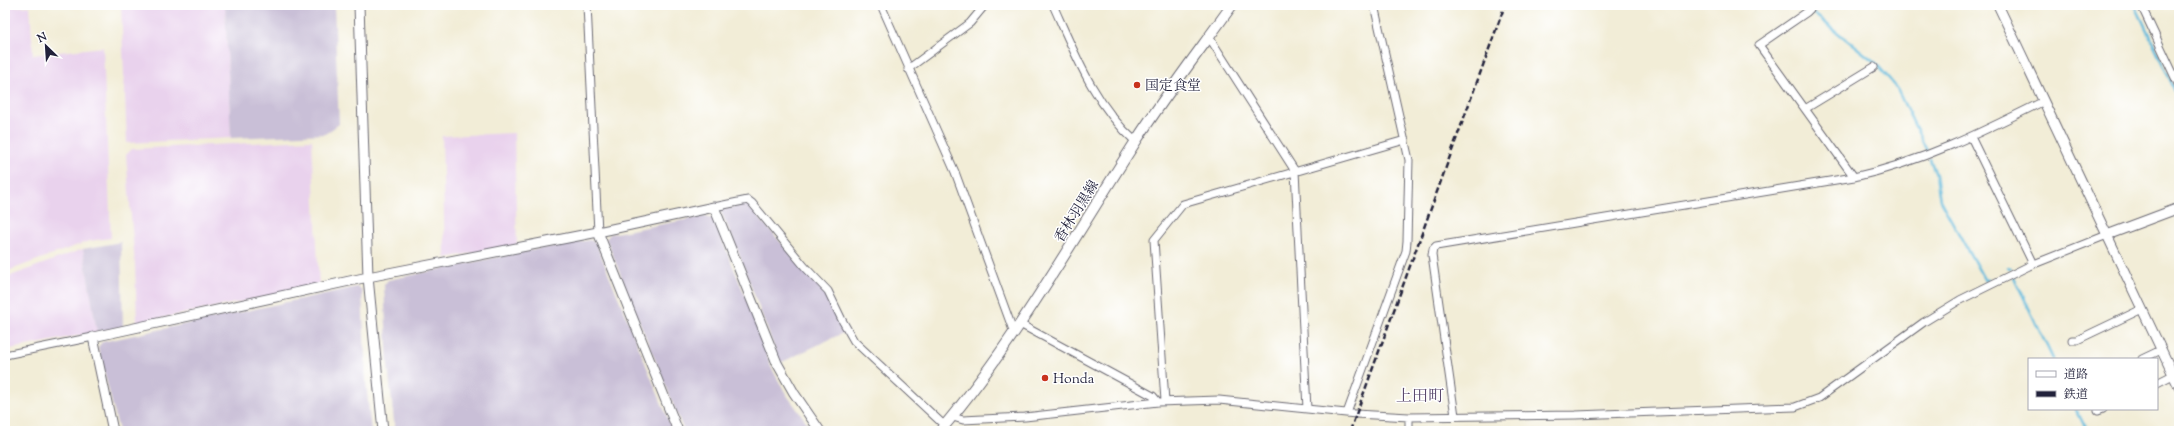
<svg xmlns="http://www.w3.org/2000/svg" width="2184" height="436" viewBox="0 0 2184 436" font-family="'Sorts Mill Goudy','Noto Serif JP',serif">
  <rect width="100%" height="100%" fill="#fff"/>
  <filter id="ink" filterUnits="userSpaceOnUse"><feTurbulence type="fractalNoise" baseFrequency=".025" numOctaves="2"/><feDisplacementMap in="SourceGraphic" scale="8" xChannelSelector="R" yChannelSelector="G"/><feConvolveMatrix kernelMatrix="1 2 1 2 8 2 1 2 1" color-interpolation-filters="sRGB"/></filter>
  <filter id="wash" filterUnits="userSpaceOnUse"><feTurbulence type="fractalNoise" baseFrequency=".012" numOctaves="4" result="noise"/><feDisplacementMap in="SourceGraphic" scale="16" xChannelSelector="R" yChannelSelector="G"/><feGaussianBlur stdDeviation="0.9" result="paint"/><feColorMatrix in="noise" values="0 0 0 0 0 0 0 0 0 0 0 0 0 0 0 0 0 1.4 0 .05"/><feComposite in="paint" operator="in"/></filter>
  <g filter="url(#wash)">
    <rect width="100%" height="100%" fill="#f2edd7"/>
    <path fill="#e9d2ed" d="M121,5H225L231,138L127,143Z
      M30,6L33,55L103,47L111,238L89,241L5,272V7Z
      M514,133L517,245L445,258L442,136Z
      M312,140L319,286L137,323L135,265L126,155L132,149Z
      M83,249L97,332L5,350V278Z"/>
    <path fill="#c9bfd7" d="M225,5H334L339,124L325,134L231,138Z
      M747,204L815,281L825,294L845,332L780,363L734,241L720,210Z
      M706,216L713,219L722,240L761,334L771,367L786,394L813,431H684L606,239L610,234Z
      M590,240L596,243L673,431H395L388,366L384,285L388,280L532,250Z
      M121,242L123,327L97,332L83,249Z
      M357,287L362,290L366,382L371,431H119L98,347L102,342Z"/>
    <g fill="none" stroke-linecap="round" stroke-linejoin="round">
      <path stroke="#5fbadd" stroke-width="2.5" d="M1803,5L1804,6
        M2135,5L2179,99
        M1814,14L1875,62L1896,87L1927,151
        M1930,159L1936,175L1940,200L1985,281L1988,279
        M2008,268L2010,269
        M2014,277L2053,359
        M2076,409L2087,431"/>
    </g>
  </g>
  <g filter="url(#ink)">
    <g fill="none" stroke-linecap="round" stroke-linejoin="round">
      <defs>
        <path id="minor" d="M587,5L598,232
          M881,5L955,172L1014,333
          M1053,5C1075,54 1095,106 1136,142
          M1814,5L1807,12L1759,45L1854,177
          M2141,5L2179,86
          M1209,37L1295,171L1307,409
          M908,69L970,23L985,5
          M1805,109L1874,67
          M1971,137L2033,264
          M714,207L748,200L752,203L805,267L828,291L842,320L854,341L945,426
          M1020,324L1153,396L1158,402
          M2072,340H2077L2142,309
          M5,355L93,337
          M2142,359L2161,350
          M2157,383L2173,375
          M1165,401L1154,240L1183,204L1405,140
          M2098,411L2103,409
          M1347,413L1406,251L1407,241L1409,160L1374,5
          M1455,416L1432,255L1433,249L1436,246L1854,177C1922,162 1982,132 2044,101
          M953,417L963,420L1025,417L1158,402L1219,400L1356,414L1409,417L1576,415L1795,407L1819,398L1924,322L1960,300L2029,266L2107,235
          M1409,417V431"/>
        <path id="tertiary" d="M359,5L368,277L383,431
          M1998,5L2179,387
          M598,232L678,431
          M2107,235L2179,208
          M113,431L93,337L368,277L598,232L714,207L777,363L794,393L820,431"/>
        <path id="secondary" d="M940,431C1016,341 1073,239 1136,141C1166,94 1200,50 1232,5"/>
      </defs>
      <use href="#minor" stroke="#6b6972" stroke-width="9"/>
      <use href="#tertiary" stroke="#6b6972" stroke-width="11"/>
      <use href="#secondary" stroke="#6b6972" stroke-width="12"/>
      <use href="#minor" stroke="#fff" stroke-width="7"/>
      <use href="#tertiary" stroke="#fff" stroke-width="9"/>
      <use href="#secondary" stroke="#fff" stroke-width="10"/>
      <path stroke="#22223b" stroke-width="2.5" stroke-dasharray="6 3" stroke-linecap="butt" d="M1350,431L1505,5"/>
    </g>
  </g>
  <g fill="#c8321e" stroke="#fff" stroke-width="1.5">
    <circle cx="1137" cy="85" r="4"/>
    <circle cx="1045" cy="378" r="4"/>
  </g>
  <g text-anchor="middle" stroke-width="3" stroke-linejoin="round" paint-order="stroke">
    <g font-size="14" fill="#22223b" stroke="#fff" text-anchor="start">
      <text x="1145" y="90">国定食堂</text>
      <text x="1053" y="383">Honda</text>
    </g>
    <g font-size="14" fill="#22223b" stroke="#fff">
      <text transform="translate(1076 211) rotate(-58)" y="5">香林羽黒線</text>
    </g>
    <g font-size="16" fill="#5b496e" stroke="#fff">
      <text x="1420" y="401">上田町</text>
    </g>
  </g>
  <rect width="2184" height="436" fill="none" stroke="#fff" stroke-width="20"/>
  <rect x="2028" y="358" width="130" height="52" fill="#ffffff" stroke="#a7a7b1"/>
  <rect x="2036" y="371" width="20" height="6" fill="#ffffff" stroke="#a7a7b1"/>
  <text x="2064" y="378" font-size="12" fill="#22223b">道路</text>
  <rect x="2036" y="391" width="20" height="6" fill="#22223b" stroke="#a7a7b1"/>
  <text x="2064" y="398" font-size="12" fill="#22223b">鉄道</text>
  <g transform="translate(46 46) rotate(335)" stroke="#ffffff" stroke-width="3" paint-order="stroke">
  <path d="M0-3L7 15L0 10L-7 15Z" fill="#22223b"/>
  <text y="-6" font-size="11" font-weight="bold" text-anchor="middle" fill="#22223b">N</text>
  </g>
</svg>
